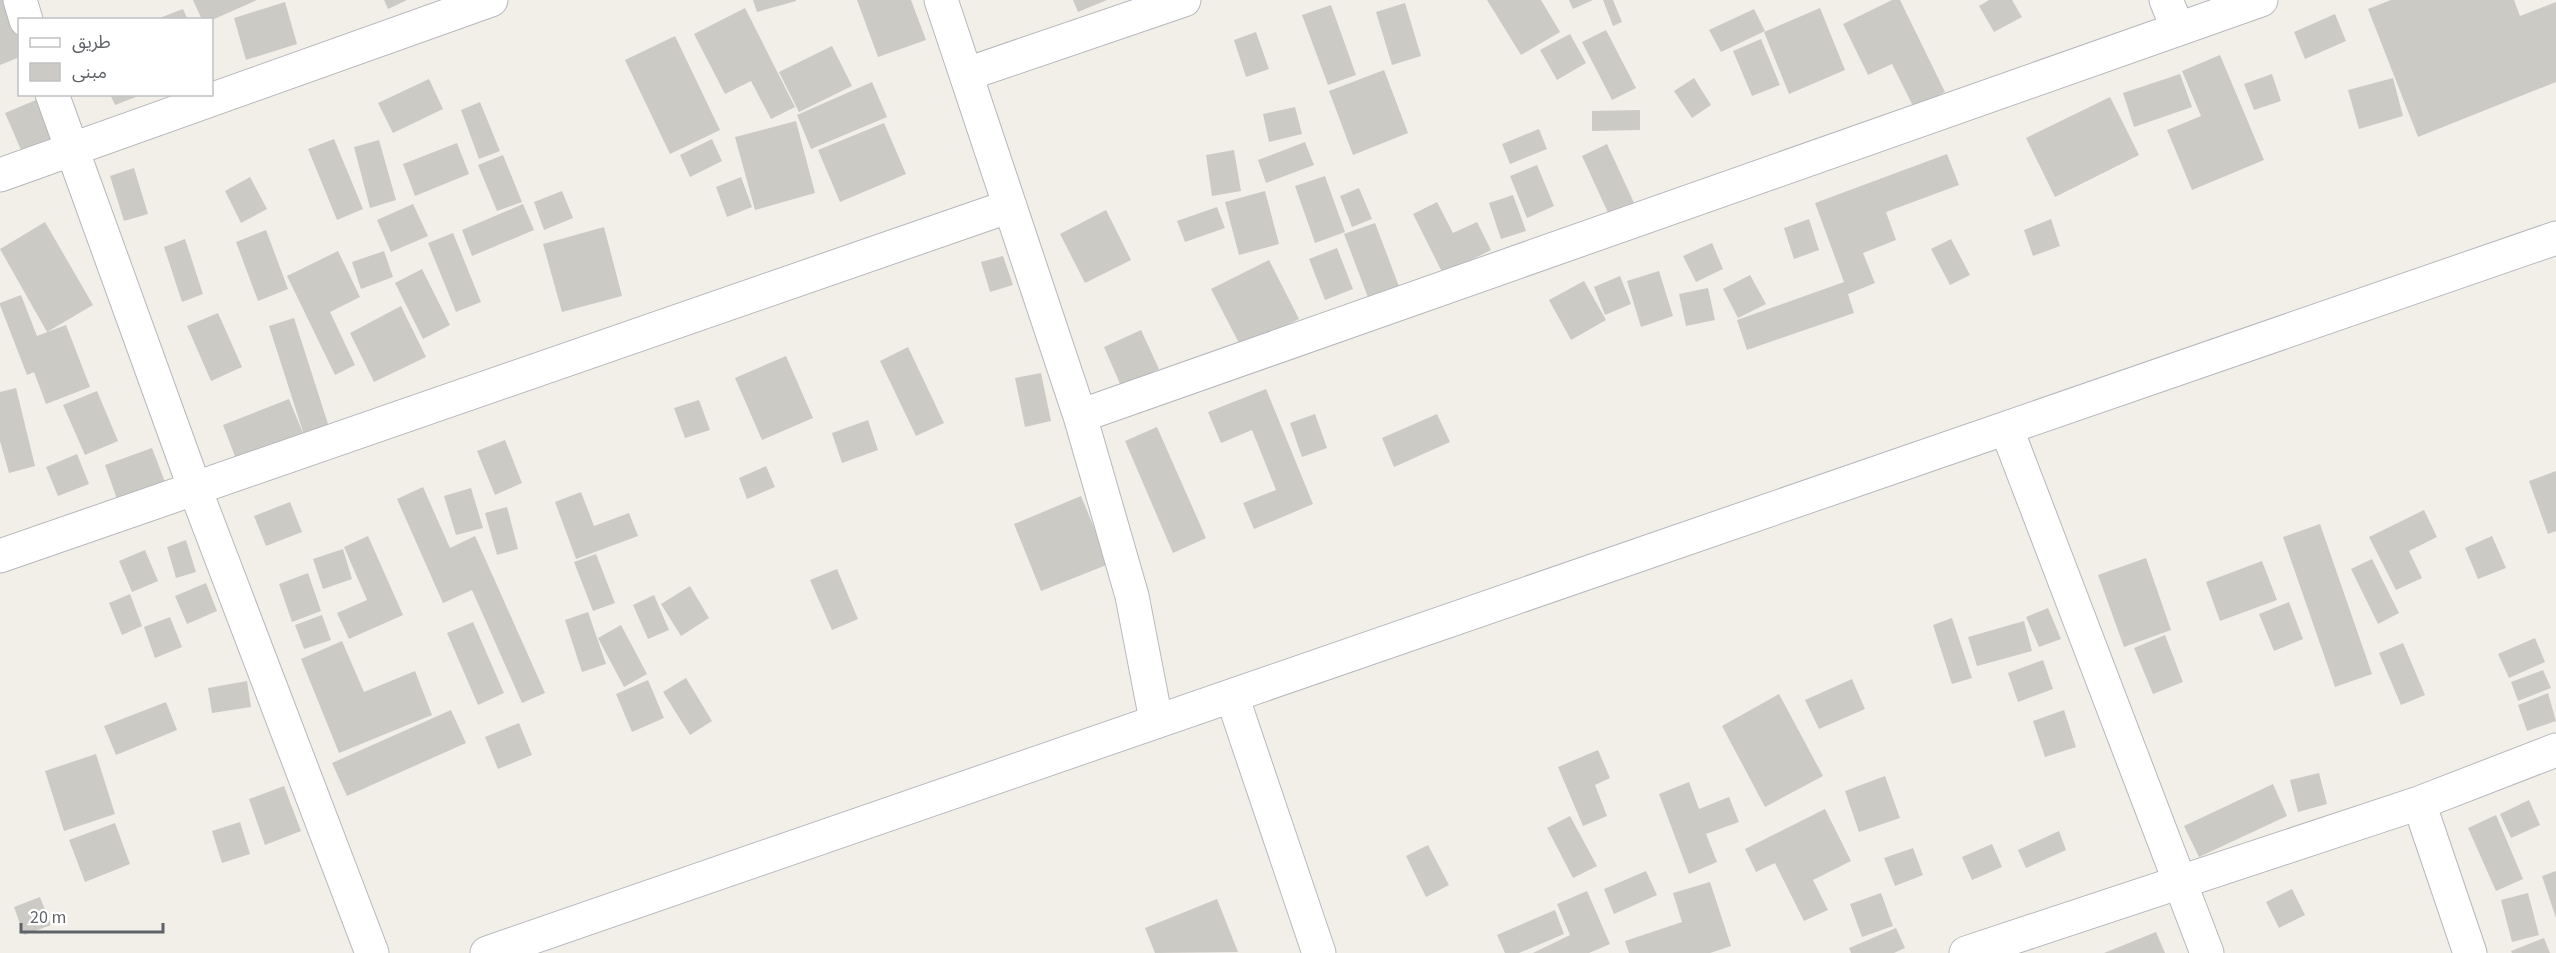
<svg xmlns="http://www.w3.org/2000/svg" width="2556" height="953" viewBox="0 0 2556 953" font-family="'Source Sans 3','Noto Sans Arabic',sans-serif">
  <rect width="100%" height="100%" fill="#f1efe8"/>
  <path fill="#cccac5" d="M0,0H5L20,39V57L0,65Z
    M193,0H257L212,20H202Z
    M384,0H407L388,9Z
    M753,0H796V1L757,12Z
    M857,0H911L926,40L878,57Z
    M1073,0H1107L1078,12Z
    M1487,0H1541L1560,32L1521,55Z
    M1569,0H1593L1573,9Z
    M1603,0H1613L1622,22L1613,26Z
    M1892,0H1900L1945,92L1914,108L1892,64L1868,75L1843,24Z
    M1989,0H2012L2022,17L1994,32L1979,6Z
    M2391,0H2514L2520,16L2556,2V82L2418,137L2368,9Z
    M285,2L297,44L246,60L234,18Z
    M1405,3L1421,56L1392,65L1376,12Z
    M1331,5L1356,75L1328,85L1302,15Z
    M745,8L795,107L771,119L751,81L725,94L694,34Z
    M1820,8L1845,70L1789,94L1764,32Z
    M183,9L188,20H157V19Z
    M1754,9L1765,31L1721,52L1709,30Z
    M2335,14L2346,41L2305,59L2294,32Z
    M1606,30L1636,88L1612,100L1582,42Z
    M1256,32L1269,69L1246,77L1234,40Z
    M1570,34L1586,63L1557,80L1540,50Z
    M675,36L720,130L670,154L625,60Z
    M1761,39L1780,85L1752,96L1733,51Z
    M832,46L852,86L799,112L779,72Z
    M2220,55L2264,160L2192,190L2167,130L2201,116L2182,71Z
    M1384,70L1408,133L1353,155L1329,91Z
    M2180,74L2192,107L2134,127L2123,93Z
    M2272,74L2281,101L2254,110L2244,84Z
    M1694,78L1711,105L1692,118L1674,91Z
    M2393,78L2403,116L2359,129L2348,90Z
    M429,79L443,109L393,133L378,103Z
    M872,82L887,117L811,149L797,115Z
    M110,94H141V95L115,105Z
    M2110,97L2139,155L2055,197L2026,138Z
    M36,100L59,153L28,166L5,113Z
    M480,102L500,151L479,159L461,110Z
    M1295,107L1302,134L1269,142L1263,114Z
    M1640,110V130L1592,131V111Z
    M796,121L815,193L755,210L735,137Z
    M884,123L906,174L840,202L818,150Z
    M1539,129L1547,149L1510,164L1502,144Z
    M334,139L363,209L337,220L308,149Z
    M712,139L722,161L690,177L680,155Z
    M379,140L396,200L370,208L354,147Z
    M1305,142L1314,165L1266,183L1258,160Z
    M457,143L469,174L415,196L403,164Z
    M1607,144L1635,205L1610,217L1582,156Z
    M1234,150L1241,191L1212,196L1206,155Z
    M1947,154L1959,185L1886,212L1896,240L1863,253L1875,283L1848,294L1854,313L1747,350L1737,320L1844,282L1815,203Z
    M503,155L522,202L497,211L478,165Z
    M1537,165L1554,206L1527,218L1510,176Z
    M134,168L148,214L124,221L110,176Z
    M1325,176L1345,232L1315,243L1295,186Z
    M250,177L267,209L241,223L225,191Z
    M741,177L752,207L727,217L716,187Z
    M1359,188L1372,219L1352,227L1340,196Z
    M562,191L573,218L544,230L534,202Z
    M1265,191L1279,244L1239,255L1225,202Z
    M1513,195L1526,231L1501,239L1489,203Z
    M1437,202L1453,233L1477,222L1491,250L1443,274L1413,214Z
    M413,204L428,236L391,252L377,220Z
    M523,204L534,230L472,256L462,230Z
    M1217,207L1225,228L1185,242L1177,221Z
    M1106,210L1131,260L1085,283L1060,234Z
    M1809,219L1819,250L1794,259L1784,228Z
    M2051,219L2060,246L2033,256L2024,230Z
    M45,222L93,305L47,332L0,249Z
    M1375,223L1400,289L1369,300L1344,234Z
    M604,227L622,296L562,312L543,244Z
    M266,230L288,289L258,301L236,242Z
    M453,233L481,302L456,312L428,243Z
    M185,239L203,294L182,302L164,247Z
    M1951,239L1970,275L1950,285L1931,249Z
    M1712,243L1723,269L1696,282L1683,256Z
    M1337,248L1353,289L1325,300L1309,259Z
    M338,251L360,297L330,312L355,365L335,375L287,276Z
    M384,251L393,277L361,289L352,262Z
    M1003,256L1013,285L990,292L981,262Z
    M1269,260L1299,319L1241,347L1211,289Z
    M422,269L450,325L423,339L395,283Z
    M1659,271L1673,316L1641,327L1627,281Z
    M1750,275L1766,304L1738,318L1723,289Z
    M1620,276L1631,304L1605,315L1594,287Z
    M1584,281L1606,320L1571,340L1549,300Z
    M1708,288L1715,320L1686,326L1679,294Z
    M21,295L37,336L66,325L90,387L46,404L34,372L27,375L0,305V303Z
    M401,306L426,357L374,382L350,333Z
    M218,313L242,367L211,381L187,326Z
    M294,318L329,427L304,435L269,326Z
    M1141,330L1159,369L1121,386L1104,347Z
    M908,347L944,423L916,436L880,361Z
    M786,356L813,418L762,440L735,378Z
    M1041,373L1051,421L1025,427L1015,378Z
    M16,388L35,466L9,473L0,441V392Z
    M1266,389L1313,504L1254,529L1243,503L1276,490L1252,430L1221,443L1208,412Z
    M97,391L118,441L85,455L63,405Z
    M289,399L303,433L236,459L223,425Z
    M699,400L710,430L685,438L674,408Z
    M1315,414L1327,448L1302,457L1290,423Z
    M1437,414L1450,442L1394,467L1382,438Z
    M868,420L878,450L842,463L832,433Z
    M1157,427L1206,538L1173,553L1125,441Z
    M505,440L522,483L495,495L477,451Z
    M152,448L165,482L117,499L105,465Z
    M77,454L89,484L58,496L46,467Z
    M766,466L775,487L747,499L739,478Z
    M2556,471V531L2548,534L2529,481Z
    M423,487L450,548L475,536L545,693L522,703L472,590L443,603L397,499Z
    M471,488L483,528L456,535L444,496Z
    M581,492L594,526L629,513L638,536L576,559L555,502Z
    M1081,496L1109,564L1041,591L1014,524Z
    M290,502L302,532L266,546L254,516Z
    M507,507L518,549L497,555L485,513Z
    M2424,510L2437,537L2409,551L2422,578L2396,590L2369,537Z
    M2320,524L2372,674L2335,687L2283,537Z
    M368,536L403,615L349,639L337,613L367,600L344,547Z
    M2492,536L2506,568L2478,579L2465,548Z
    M186,540L196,572L176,578L167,547Z
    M343,549L352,579L323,589L313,559Z
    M145,550L158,581L132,592L119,561Z
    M596,554L615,603L593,611L574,562Z
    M2146,558L2171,630L2124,647L2098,575Z
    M2372,559L2399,613L2378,624L2351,569Z
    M2262,561L2277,600L2220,621L2206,582Z
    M837,569L858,619L832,630L810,580Z
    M308,573L321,611L292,622L279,584Z
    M206,583L217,611L187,624L175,596Z
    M690,586L709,618L681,636L661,604Z
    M130,594L142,626L122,635L109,603Z
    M654,595L669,630L648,639L633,605Z
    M2289,602L2303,639L2274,651L2259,614Z
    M2048,608L2061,639L2039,647L2026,617Z
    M588,612L606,664L582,672L565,620Z
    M322,615L331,640L304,649L295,625Z
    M170,617L182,647L155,658L144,627Z
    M1952,618L1972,678L1952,684L1933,625Z
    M2024,621L2032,651L1977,666L1968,637Z
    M473,622L504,693L478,705L447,633Z
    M621,625L647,674L624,687L598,638Z
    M2165,635L2183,682L2153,694L2134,648Z
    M2535,638L2545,662L2509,678L2498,654Z
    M342,641L364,692L415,671L432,715L339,753L301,659Z
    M2403,643L2425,695L2401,705L2379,653Z
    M2043,660L2053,689L2018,702L2008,673Z
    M2543,670L2551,688L2518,701L2511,682Z
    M686,678L712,721L690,735L663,692Z
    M1852,679L1865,709L1819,729L1805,700Z
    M648,680L664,718L632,732L616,694Z
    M247,681L251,707L212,713L208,688Z
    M2548,693L2556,721L2527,731L2518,705Z
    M1779,694L1823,776L1765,807L1722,726Z
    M166,702L177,730L116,755L104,726Z
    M451,710L466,743L347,796L332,763Z
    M2064,710L2076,747L2045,757L2033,721Z
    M519,723L532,755L498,769L485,737Z
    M1598,750L1610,778L1595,785L1607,816L1583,826L1558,767Z
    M96,754L115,814L64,831L45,771Z
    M2319,773L2327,804L2298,812L2290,780Z
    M1885,776L1900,818L1859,832L1845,791Z
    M1689,782L1699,809L1729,797L1739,822L1706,834L1717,862L1689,874L1659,794Z
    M2273,784L2287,816L2199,857L2184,826Z
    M284,786L301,831L265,845L249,799Z
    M2529,800L2540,825L2511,838L2500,814Z
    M1825,809L1851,861L1813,880L1828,910L1804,921L1775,863L1756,872L1745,849Z
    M2496,815L2523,879L2496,891L2468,828Z
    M1570,816L1597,866L1573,878L1547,828Z
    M240,822L250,854L222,863L212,831Z
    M115,823L130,864L85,882L69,840Z
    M2059,831L2066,850L2026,868L2018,850Z
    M1992,844L2002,867L1972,880L1962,857Z
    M1428,845L1449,885L1426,897L1406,856Z
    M1913,848L1923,875L1895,886L1884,858Z
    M1646,871L1657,895L1614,914L1604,889Z
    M2556,871V918L2542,876Z
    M1710,882L1731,946L1710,953H1629L1625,941L1682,922L1673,893Z
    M2292,889L2305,915L2279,928L2266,902Z
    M1587,891L1610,944L1589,953H1533L1570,935L1557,904Z
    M1881,893L1893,926L1862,937L1850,904Z
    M2528,893L2539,935L2512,942L2501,900Z
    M40,897L51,925L24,935L14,907Z
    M1217,899L1238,952L1155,953L1145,928Z
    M1555,910L1564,934L1519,953H1505L1497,935Z
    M1896,928L1905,948L1894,953H1851L1849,948Z
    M2156,932L2165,953H2104Z
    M2544,938L2550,953H2512L2511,951Z"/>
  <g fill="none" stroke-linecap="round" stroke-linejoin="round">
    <defs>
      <path id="street" d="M20,0L26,20
        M941,0L1080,416L1132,596L1156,720
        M2166,0L2178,29
        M967,74L1184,0
        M52,94L195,489L372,953
        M0,175L491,0
        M1080,416L2261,0
        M2007,430L2207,953
        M0,556L1010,206
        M2419,803L2470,953
        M1966,953L2419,803L2556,750"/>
      <path id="secondary" d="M1232,696L1319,953
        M487,953L2556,238"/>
    </defs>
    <use href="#street" stroke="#b5b8bc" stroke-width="35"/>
    <use href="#secondary" stroke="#b6babf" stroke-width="35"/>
    <use href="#street" stroke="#fff" stroke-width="33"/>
    <use href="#secondary" stroke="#fff" stroke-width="33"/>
  </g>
  <rect x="18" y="18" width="195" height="78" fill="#ffffff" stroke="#bfc1c3" stroke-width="1.5"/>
  <rect x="30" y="38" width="30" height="9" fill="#ffffff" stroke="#bfc1c3" stroke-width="1.5"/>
  <text x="72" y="48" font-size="18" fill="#5f6368">طريق</text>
  <rect x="30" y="63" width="30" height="18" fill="#cccac5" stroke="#bfc1c3" stroke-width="1.5"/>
  <text x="72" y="78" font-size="18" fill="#5f6368">مبنى</text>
  <path d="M21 923v9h142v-9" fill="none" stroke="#5f6368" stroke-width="3"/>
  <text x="30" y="923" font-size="18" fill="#5f6368" stroke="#ffffff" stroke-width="4.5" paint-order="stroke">20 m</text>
</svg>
